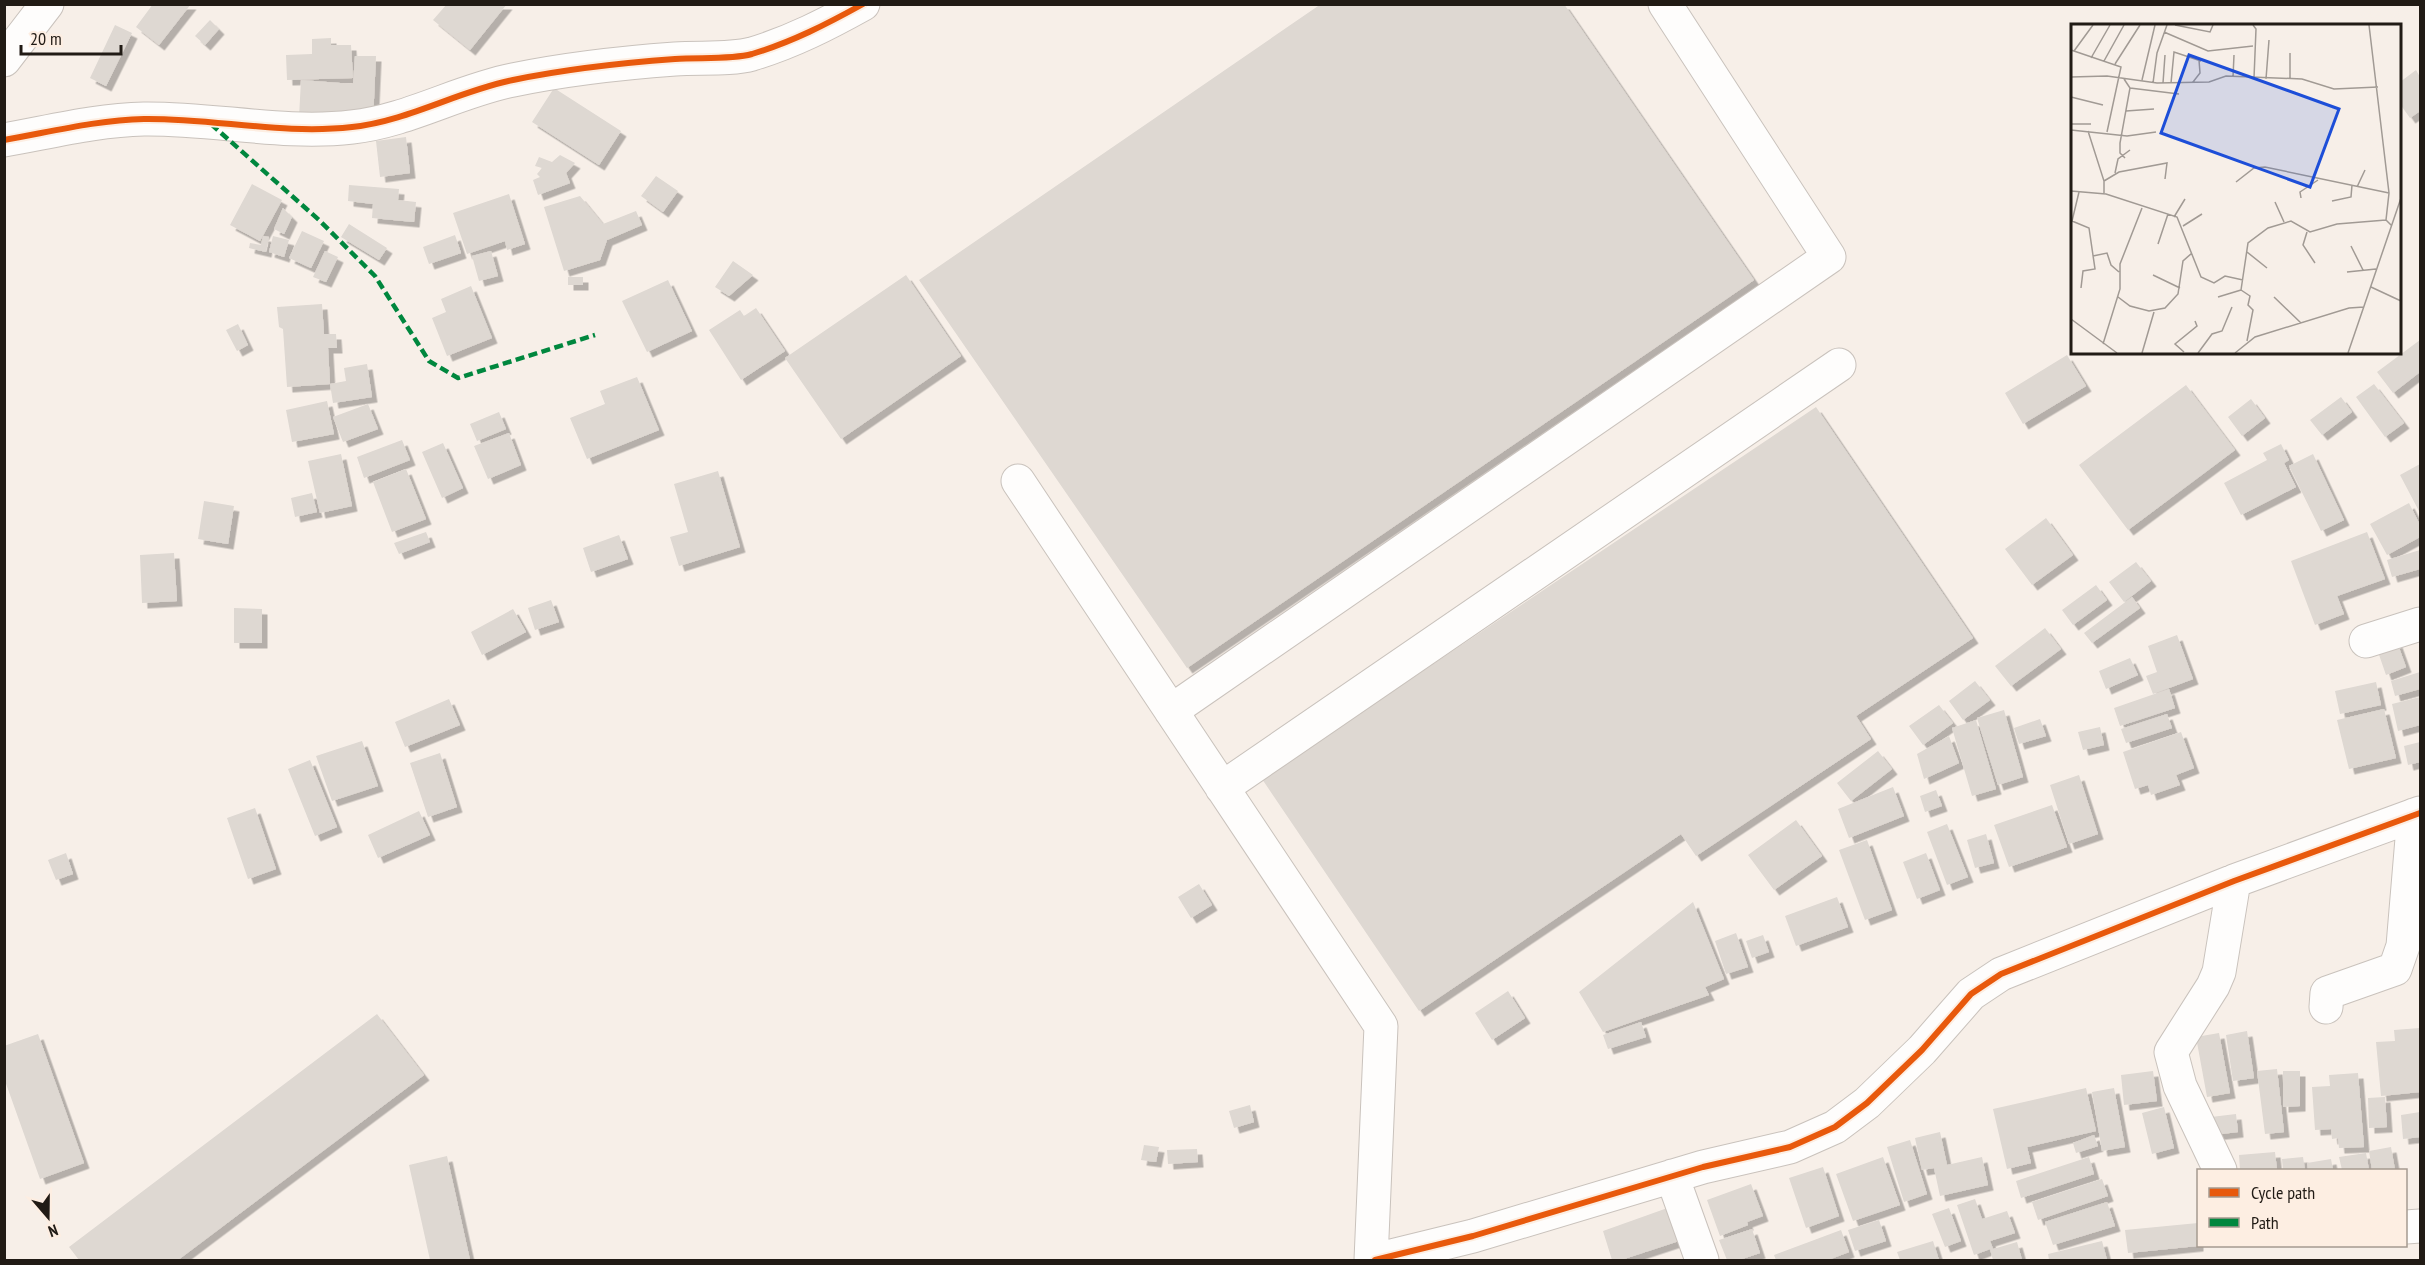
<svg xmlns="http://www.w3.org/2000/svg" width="2425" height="1265" viewBox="0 0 2425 1265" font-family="'PT Sans Narrow',sans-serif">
  <defs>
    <filter id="shadow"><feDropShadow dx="5.5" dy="5.5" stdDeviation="0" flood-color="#0004"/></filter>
  </defs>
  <rect width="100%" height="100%" fill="#f7efe8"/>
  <path fill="#ded8d2" filter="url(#shadow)" d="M153,4H191L159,45L136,27Z
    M447,4H507L470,50L433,20Z
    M1321,4H1564L1754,280L1187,668L919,280Z
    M210,20L219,29L205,45L195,36Z
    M115,25L132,33L106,86L90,78Z
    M331,38V45H351L353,78L287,80L286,55L312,54V39Z
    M355,56H376L373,121L299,117L301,80L353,84Z
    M2416,70L2420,77V111L2410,118L2400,104V82Z
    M554,88L621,131L599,165L532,122Z
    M406,137L410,173L380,177L376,141Z
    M560,155L575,163L566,173L570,183L538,195L533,180L540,177L537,174L542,168L535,166L539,157L552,162Z
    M656,176L678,191L663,212L641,196Z
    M252,184L282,200L260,241L230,225Z
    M349,185L399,189L398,200L416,202L414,222L372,218L373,204L348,201Z
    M509,194L525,244L507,250L505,241L467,254L453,213Z
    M580,196L603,224L636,211L642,225L607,240L600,260L564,271L544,207Z
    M283,208L292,217L284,234L274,229Z
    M349,224L387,248L379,260L341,237Z
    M302,231L324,241L311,268L289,258Z
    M455,235L461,253L429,264L423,247Z
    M263,236L269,237L266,252L249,248L250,243L261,245Z
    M273,236L289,240L284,257L269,252Z
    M325,251L338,257L326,282L313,277Z
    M491,251L498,276L479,281L472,256Z
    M733,261L753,275L729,296L715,287Z
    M906,275L961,356L841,439L785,358Z
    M568,277H583V285H568Z
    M668,280L692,331L647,352L622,301Z
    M471,286L492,338L447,356L432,318L446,312L441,299Z
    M322,304L324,334H336L337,348H328L330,384L287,387L283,329L279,327L277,307Z
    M756,308L785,351L741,380L709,330L740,310L744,316Z
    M238,324L248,345L237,351L226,330Z
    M2420,340V372L2393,393L2377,372Z
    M2067,355L2086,386L2023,424L2005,393Z
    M367,364L372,397L333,403L330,384L346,381L344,368Z
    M637,377L659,430L587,459L570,418L605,404L600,391Z
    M2374,384L2404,423L2385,437L2356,397Z
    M2186,385L2235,450L2128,530L2079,465Z
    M2341,397L2352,412L2322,435L2310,420Z
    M2251,399L2265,418L2242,436L2228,417Z
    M327,401L334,434L292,442L286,410Z
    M368,404L378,429L343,442L333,417Z
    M1816,407L1973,638L1856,716L1871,739L1696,856L1681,834L1419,1011L1262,779Z
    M499,412L506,429L477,441L470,424Z
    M509,433L521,465L488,479L474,446Z
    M402,440L410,460L364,478L357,457Z
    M443,443L463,488L442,498L422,452Z
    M2281,444L2289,460L2284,463L2296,487L2241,515L2224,483L2267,460L2263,453Z
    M341,454L352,506L320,513L308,461Z
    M2313,454L2344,520L2321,531L2289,466Z
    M2420,464V513L2400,475Z
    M406,469L426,519L392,532L373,482Z
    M718,471L740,547L679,566L670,537L688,532L674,484Z
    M312,493L317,512L295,517L291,498Z
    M204,501L234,506L228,544L198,539Z
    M2409,503L2420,525V537L2387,555L2370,524Z
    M2046,518L2073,555L2032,585L2005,549Z
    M426,532L430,542L399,554L394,543Z
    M2367,532L2385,579L2337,596L2344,614L2315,625L2291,561Z
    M619,535L628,559L591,572L583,548Z
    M2420,550V569L2392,577L2387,560Z
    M174,553L177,601L142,603L140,555Z
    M2136,562L2151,581L2124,602L2109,582Z
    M2096,585L2107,600L2073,625L2062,610Z
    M2132,597L2140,608L2092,643L2084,633Z
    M551,600L559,622L535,630L528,608Z
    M234,608L262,609V643H234Z
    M513,609L526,632L482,655L471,632Z
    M2045,628L2061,649L2011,686L1995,666Z
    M2177,635L2193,679L2153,694L2146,676L2157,672L2148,646Z
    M2397,642L2406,667L2386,675L2377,649Z
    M2130,658L2138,675L2106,689L2099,671Z
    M2420,672V689L2395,696L2391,681Z
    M1975,681L1990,700L1963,720L1949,701Z
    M2376,682L2381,705L2340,714L2335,691Z
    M2169,689L2175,708L2120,726L2114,708Z
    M2420,697V725L2398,731L2392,704Z
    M449,699L460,725L405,747L395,722Z
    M1939,705L1953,723L1923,745L1909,726Z
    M2384,709L2396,758L2349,769L2337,720Z
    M2004,710L2023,777L1998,785L1977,718Z
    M2167,714L2172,728L2126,743L2121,729Z
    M2040,719L2046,736L2019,744L2014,728Z
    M1976,720L1996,789L1972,796L1952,728Z
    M2100,727L2104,745L2083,750L2078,732Z
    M2181,732L2194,768L2176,775L2180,785L2151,795L2148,785L2135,789L2123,752Z
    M1949,736L1959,763L1924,779L1917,754Z
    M362,741L378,786L332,801L316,756Z
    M2420,742V762L2408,765L2404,746Z
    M1878,751L1892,769L1851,801L1837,783Z
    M440,753L457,807L428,817L410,763Z
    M310,760L337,827L315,836L288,769Z
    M2079,775L2098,834L2069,844L2050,785Z
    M1893,787L1904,816L1849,838L1838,809Z
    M1936,790L1942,806L1925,812L1920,796Z
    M2052,805L2067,847L2009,867L1994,825Z
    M255,808L276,869L248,879L227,818Z
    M419,811L430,835L378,858L368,835Z
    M1796,820L1822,856L1774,890L1748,855Z
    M1947,824L1968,877L1947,885L1927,832Z
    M1986,834L1994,863L1975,868L1967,840Z
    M1867,840L1892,910L1865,920L1839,850Z
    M66,853L73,874L56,880L48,860Z
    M1926,853L1940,890L1917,899L1903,862Z
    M1199,884L1212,905L1191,918L1178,897Z
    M1837,897L1848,927L1796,946L1785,916Z
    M1693,902L1724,979L1705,987L1709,995L1603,1032L1579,992Z
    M1736,933L1748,967L1726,974L1715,941Z
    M1763,935L1769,952L1752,958L1746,941Z
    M1508,991L1525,1018L1492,1040L1475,1013Z
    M377,1014L424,1075L178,1260H79L69,1247Z
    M1641,1022L1646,1037L1608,1049L1603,1035Z
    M2420,1028V1092L2381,1096L2376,1042L2395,1041L2394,1030Z
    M2247,1031L2254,1078L2233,1081L2226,1035Z
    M2219,1033L2230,1093L2207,1097L2196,1037Z
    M38,1034L84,1163L40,1179L4,1078V1046Z
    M2277,1069L2284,1132L2265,1134L2257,1071Z
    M2153,1071L2157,1101L2124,1105L2121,1075Z
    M2283,1071H2300V1106L2283,1107Z
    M2358,1073L2364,1147L2339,1148L2338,1138L2332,1139L2331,1129L2315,1130L2312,1087L2330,1086L2329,1075Z
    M2086,1088L2096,1131L2027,1147L2031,1163L2007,1169L1993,1109Z
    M2114,1088L2125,1147L2102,1151L2092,1092Z
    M2385,1097L2387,1127L2369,1128L2368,1098Z
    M1250,1105L1254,1122L1234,1128L1229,1111Z
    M2164,1107L2174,1148L2152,1154L2142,1113Z
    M2420,1112V1137L2403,1139L2401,1115Z
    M2236,1114L2238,1132L2213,1135L2211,1117Z
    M1940,1132L1947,1165L1982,1157L1988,1185L1940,1196L1934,1168L1922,1170L1915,1138Z
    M2094,1135L2098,1146L2076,1153L2073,1143Z
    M1910,1140L1927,1194L1904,1202L1887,1147Z
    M1144,1145L1159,1147L1156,1162L1141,1160Z
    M2391,1147L2395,1170H2372L2369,1151Z
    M1197,1149L1198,1162L1168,1164L1167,1150Z
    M2275,1152L2277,1170H2240L2239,1155Z
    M2366,1153L2369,1170H2342L2339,1157Z
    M447,1156L470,1260H430L409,1165Z
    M1883,1157L1900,1205L1853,1221L1836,1174Z
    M2089,1157L2094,1174L2021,1198L2016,1181Z
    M2303,1157L2305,1170H2283L2282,1159Z
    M2331,1159L2333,1170H2308L2307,1163Z
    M1823,1167L1839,1216L1806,1228L1789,1178Z
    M2102,1179L2108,1196L2038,1220L2032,1202Z
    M1751,1184L1763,1216L1747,1222L1748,1225L1720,1236L1707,1200Z
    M1975,1199L1982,1219L2007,1211L2015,1233L1990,1241L1993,1249L2017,1242L2022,1260H1993L1990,1249L1974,1255L1957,1205Z
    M2107,1202L2115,1226L2053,1245L2045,1222Z
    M1673,1206L1685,1239L1621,1260H1612L1603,1231Z
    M1949,1208L1961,1241L1945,1247L1932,1214Z
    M1879,1220L1886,1241L1855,1251L1848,1230Z
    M2198,1223V1246L2128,1253L2125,1230Z
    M1752,1229L1760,1253L1739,1260H1727L1719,1240Z
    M1841,1230L1849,1252L1828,1260H1776L1774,1255Z
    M1933,1241L1939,1260H1900L1897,1252Z
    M2102,1241L2107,1260H2049L2048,1254Z"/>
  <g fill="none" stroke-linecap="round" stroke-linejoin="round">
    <defs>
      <path id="minor" d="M4,60L47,4
        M4,140C50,132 97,120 144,119C213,118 283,135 352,127C408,121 458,91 513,80C566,69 620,63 675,59C698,57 730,60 752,54C792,42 827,24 863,4
        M1018,481L1381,1026L1371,1260
        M2366,641L2420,624
        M1171,711L1829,257L1665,4
        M1222,788L1839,365
        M2326,1007L2327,993L2395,969L2403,946L2414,815
        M2220,1170L2180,1086L2171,1052L2213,986L2219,972L2234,881
        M1672,1176L1702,1260
        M2406,1227L2420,1226
        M1375,1260L1473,1236L1703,1167L1790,1147L1835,1127L1867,1103L1922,1050L1971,994L2001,974L2234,881L2420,813"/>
    </defs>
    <use href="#minor" stroke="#c9c2bc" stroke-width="35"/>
    <use href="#minor" stroke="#fefdfc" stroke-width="33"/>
    <path stroke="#00873e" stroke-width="4.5" stroke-dasharray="9 4.5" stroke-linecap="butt" d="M211,124L319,220L375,276L429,361L458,378L595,335"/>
    <defs>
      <path id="cycleway" d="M4,140C50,132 97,120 144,119C213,118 283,135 352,127C408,121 458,91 513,80C566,69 620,63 675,59C698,57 730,60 752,54C792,42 827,24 863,4
        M1375,1260L1473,1236L1703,1167L1790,1147L1835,1127L1867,1103L1922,1050L1971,994L2001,974L2234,881L2420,813"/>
    </defs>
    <use href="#cycleway" stroke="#fdeee2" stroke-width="10"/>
    <use href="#cycleway" stroke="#e8590c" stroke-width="6"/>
  </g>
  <g transform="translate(2071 24)">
    <rect width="330" height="330" fill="#f7efe8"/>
    <path fill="none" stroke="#a19a94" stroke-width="1.5" d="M104,1L139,8L142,1M182,1L185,5L183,54M298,1L318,169L315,196L320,201M93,8L137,27L182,22M0,26L50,43L36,108M3,27L22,1M20,34L39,1M33,37L53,1M44,40L69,1M0,53L36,52L86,59L138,58L155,52L231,55L263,65L307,63M162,53L163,31M53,55L59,64L49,119V129L54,134M195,55L198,16M219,55V29M71,56L84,1M122,58L129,49L128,36M82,59L86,29L96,1M92,59L94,31M100,59L103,28L130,37M59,64L108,70M0,73L32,81M55,87L83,85M0,100H20M0,106L56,112L85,108M17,107L33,157V169M44,149L47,135L59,126M33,157L48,148L96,139L94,155M165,158L183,144L194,143L318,169M286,163L294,146M0,167L35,170L106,193L130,253L143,259L154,252L172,256M8,168L1,197L18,204L24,245L12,247L10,264M230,174L229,168L247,156M261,177L280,173L281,161M204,178L213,198M103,193L114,175M112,202L131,190M236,208L232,221L244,239M87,220L97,190M280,222L292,246M176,228L196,244M22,232L36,229L40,241L48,248M276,248L305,245M82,251L109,264M300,263L330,277M170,266L177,219L197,204L220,197L239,208L266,200L315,196M170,266L179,272L177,281L182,286L176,317M47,273L59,282L78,287L94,284L107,270L112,237L121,229M147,273L170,266M203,273L230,299M0,295L46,329M32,320L49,265V240L71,184M113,328L104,320L126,302L124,297M71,329L83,288M127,329L141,310L151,307L161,283M164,329L184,313L278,284L293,283M277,329L330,174"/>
    <path fill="#1d4ed8" fill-opacity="0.15" stroke="#1d4ed8" stroke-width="3" d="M118,31L268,85L239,163L90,109Z"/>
    <rect width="330" height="330" fill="none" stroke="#211b15" stroke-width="3"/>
  </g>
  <rect width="2425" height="1265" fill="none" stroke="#211b15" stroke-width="12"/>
  <rect x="2197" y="1169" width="210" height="78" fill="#fdeee2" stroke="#a59a90" stroke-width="1.5"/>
  <rect x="2209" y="1188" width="30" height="9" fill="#e8590c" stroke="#a59a90" stroke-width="1.5"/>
  <text x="2251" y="1199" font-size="18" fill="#211b15">Cycle path</text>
  <rect x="2209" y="1218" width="30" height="9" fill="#00873e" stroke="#a59a90" stroke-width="1.5"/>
  <text x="2251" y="1229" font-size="18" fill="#211b15">Path</text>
  <g transform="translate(48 1217) rotate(160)" stroke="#fdeee2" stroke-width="4.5" paint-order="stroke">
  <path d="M0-4.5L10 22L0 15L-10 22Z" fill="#211b15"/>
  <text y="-9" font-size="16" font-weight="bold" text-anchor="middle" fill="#211b15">N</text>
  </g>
  <path d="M21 45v9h100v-9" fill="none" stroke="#211b15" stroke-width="3"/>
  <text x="30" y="45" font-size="18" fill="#211b15" stroke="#fdeee2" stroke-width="4.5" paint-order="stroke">20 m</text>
</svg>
